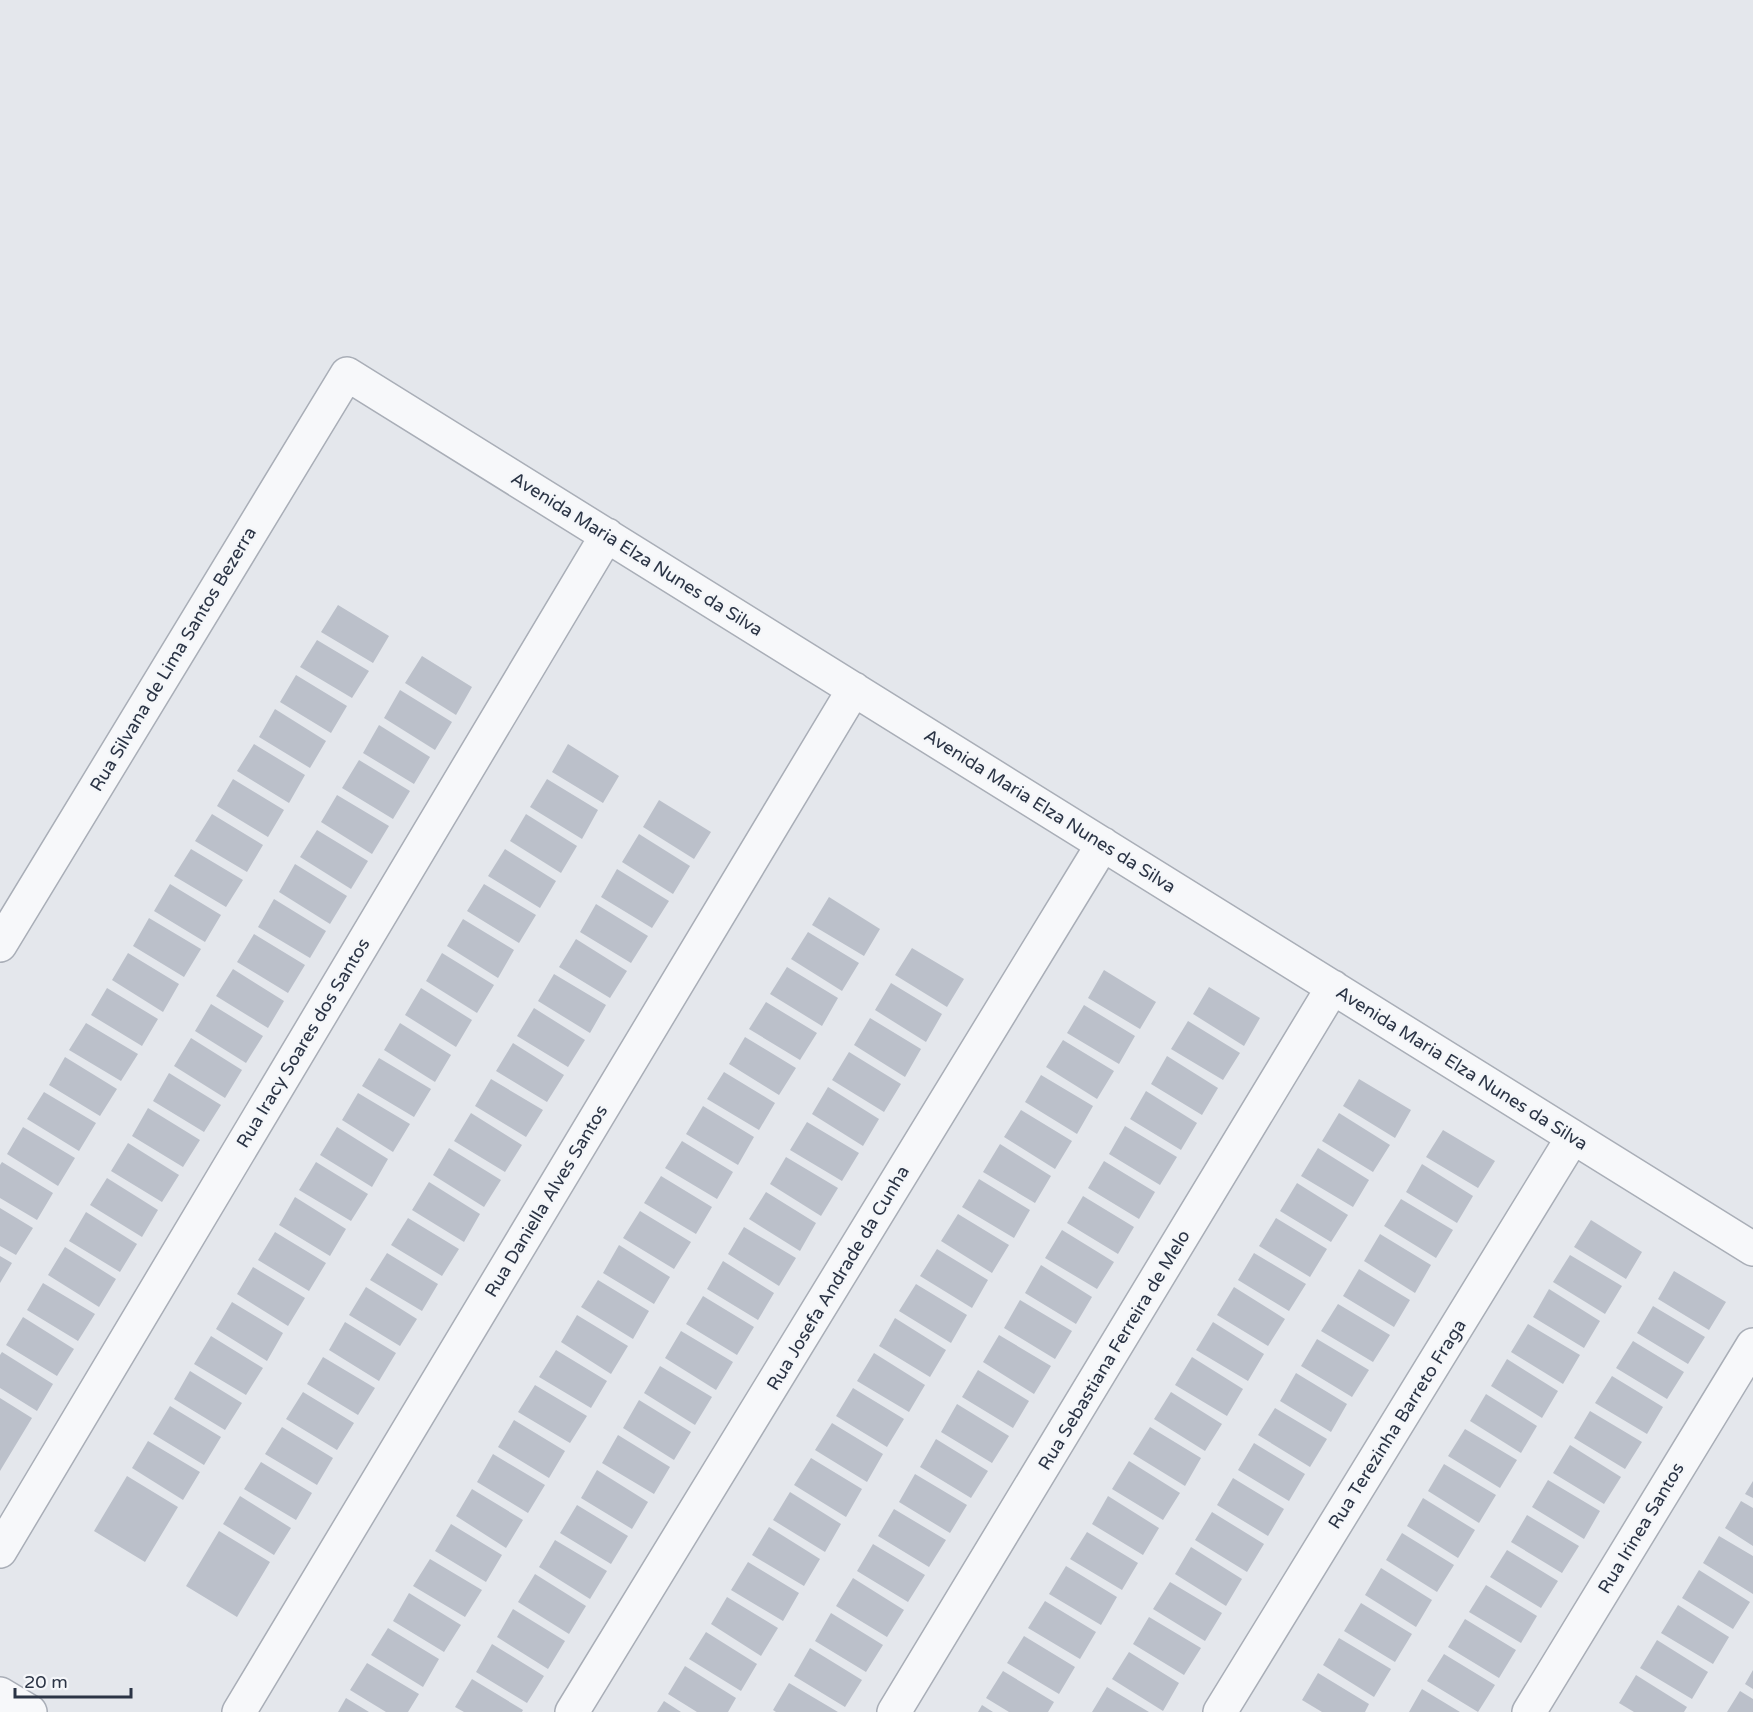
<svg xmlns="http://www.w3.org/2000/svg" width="1753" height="1712" viewBox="0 0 1753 1712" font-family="'Varela Round',sans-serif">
  <rect width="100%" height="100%" fill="#e4e7ec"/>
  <path fill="#bbc0ca" d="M338,605L389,636L373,663L321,632Z
    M317,640L369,671L352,698L300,667Z
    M422,656L472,687L456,715L405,683Z
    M296,675L347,706L331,733L280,702Z
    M400,690L452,722L435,750L384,718Z
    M275,709L326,741L310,768L259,737Z
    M379,725L430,757L414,784L363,753Z
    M254,744L305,775L289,803L237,771Z
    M568,744L619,776L603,803L552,772Z
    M359,760L410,791L393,819L342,788Z
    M233,779L284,810L268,837L217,806Z
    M547,779L598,810L582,839L530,807Z
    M337,795L389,826L372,854L321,822Z
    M659,800L711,832L694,859L643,827Z
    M212,814L263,845L247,872L195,841Z
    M526,814L577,846L561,873L510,841Z
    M317,830L368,861L351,889L300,857Z
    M639,834L690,866L673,894L622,862Z
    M191,849L243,880L226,907L174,876Z
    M505,849L556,881L540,908L488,876Z
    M295,864L347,896L330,924L279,892Z
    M617,869L669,901L652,928L601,897Z
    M170,884L221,915L205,942L154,911Z
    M484,884L536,915L519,943L467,911Z
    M829,897L880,929L864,956L812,925Z
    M274,899L326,931L310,958L258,927Z
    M596,904L648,936L631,963L580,932Z
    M149,918L201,949L184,977L133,946Z
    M463,919L514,950L498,978L447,946Z
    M808,932L859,963L842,991L791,959Z
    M254,934L305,965L288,993L237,962Z
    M576,939L627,971L610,998L559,967Z
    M912,948L964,979L947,1007L895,975Z
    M128,953L179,984L163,1012L112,980Z
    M442,953L494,985L477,1013L426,981Z
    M787,967L838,998L822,1026L770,994Z
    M233,969L284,1001L268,1028L216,996Z
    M1104,970L1156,1002L1140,1029L1088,998Z
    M554,974L606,1005L590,1033L538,1001Z
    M891,983L942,1014L926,1042L875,1010Z
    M1209,987L1260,1018L1244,1046L1193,1014Z
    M107,988L158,1019L142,1046L91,1015Z
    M421,988L472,1020L456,1047L405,1015Z
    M766,1002L817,1033L800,1060L749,1029Z
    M211,1004L263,1036L246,1063L195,1031Z
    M1084,1005L1135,1036L1119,1064L1067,1033Z
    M534,1008L585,1040L568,1067L517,1036Z
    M870,1018L921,1049L905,1077L854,1045Z
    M1188,1021L1240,1053L1223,1080L1171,1049Z
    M86,1023L138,1054L121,1081L69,1050Z
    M400,1023L451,1055L435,1082L384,1050Z
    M745,1037L796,1068L779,1095L729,1064Z
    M191,1038L242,1070L225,1098L174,1066Z
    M1063,1040L1114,1071L1097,1099L1046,1067Z
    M513,1043L564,1075L547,1102L496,1071Z
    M849,1052L901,1084L884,1112L832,1080Z
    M1167,1056L1218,1088L1202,1115L1151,1084Z
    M65,1057L117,1089L100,1116L49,1085Z
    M379,1058L431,1089L414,1117L362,1086Z
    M724,1072L775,1103L759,1130L707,1099Z
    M169,1073L221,1105L204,1132L153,1101Z
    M1041,1075L1093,1106L1077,1134L1025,1102Z
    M491,1079L543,1110L526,1137L475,1106Z
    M1359,1079L1411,1110L1395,1138L1343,1106Z
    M828,1087L879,1119L863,1146L812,1114Z
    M1146,1091L1197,1123L1181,1150L1130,1119Z
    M44,1092L96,1123L79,1151L27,1119Z
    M358,1093L410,1124L393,1152L342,1120Z
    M703,1106L754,1137L738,1165L686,1134Z
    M148,1108L200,1140L183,1167L132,1136Z
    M1021,1110L1072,1141L1055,1169L1004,1137Z
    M471,1113L522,1145L505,1172L454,1141Z
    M1339,1113L1390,1145L1373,1172L1322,1141Z
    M807,1122L859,1153L842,1181L790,1150Z
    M1125,1126L1177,1157L1160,1185L1109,1154Z
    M23,1127L75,1158L58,1186L7,1154Z
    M337,1127L388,1159L372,1187L320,1155Z
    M1443,1130L1495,1161L1478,1188L1426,1157Z
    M682,1141L733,1172L717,1199L665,1168Z
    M128,1143L179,1175L162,1202L111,1171Z
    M1000,1144L1051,1176L1035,1203L983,1172Z
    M449,1148L501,1180L484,1207L433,1175Z
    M1318,1148L1369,1180L1353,1207L1301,1176Z
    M786,1157L838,1188L821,1216L770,1184Z
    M1104,1161L1155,1192L1139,1219L1088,1188Z
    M2,1162L53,1193L37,1220L0,1198V1165Z
    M316,1162L368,1194L351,1221L299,1190Z
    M1422,1164L1473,1196L1457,1223L1406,1192Z
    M661,1176L712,1207L696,1234L644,1203Z
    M107,1178L158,1210L142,1237L90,1205Z
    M979,1179L1030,1210L1014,1238L962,1207Z
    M429,1182L480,1214L464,1242L412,1210Z
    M1297,1183L1348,1215L1331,1242L1280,1211Z
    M766,1192L816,1223L800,1251L749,1219Z
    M1083,1196L1134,1227L1118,1254L1067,1223Z
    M295,1197L346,1229L330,1256L279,1225Z
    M1401,1199L1453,1230L1436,1258L1384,1226Z
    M0,1208L33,1228L16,1255L0,1246Z
    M640,1211L691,1242L674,1269L623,1238Z
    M86,1212L137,1244L120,1272L69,1241Z
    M958,1214L1009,1245L992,1273L941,1241Z
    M408,1218L459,1249L442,1276L391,1245Z
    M1276,1218L1327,1249L1310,1277L1259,1246Z
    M1591,1220L1642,1252L1626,1279L1574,1247Z
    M744,1227L796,1258L779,1286L728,1254Z
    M1062,1230L1114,1262L1097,1289L1045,1258Z
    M275,1232L326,1263L309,1291L258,1260Z
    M1380,1234L1431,1265L1415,1293L1364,1261Z
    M619,1245L670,1277L654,1304L603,1273Z
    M65,1247L116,1279L99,1307L48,1275Z
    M937,1249L988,1280L972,1308L920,1276Z
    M387,1253L438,1284L422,1311L370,1280Z
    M1254,1253L1306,1284L1289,1311L1238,1280Z
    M1570,1255L1622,1286L1605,1314L1553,1282Z
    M0,1256L12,1263L0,1283Z
    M723,1261L774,1293L758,1320L707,1289Z
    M1041,1265L1092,1297L1076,1324L1025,1293Z
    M253,1267L305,1298L288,1326L237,1294Z
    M1359,1269L1410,1300L1394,1327L1343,1296Z
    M1674,1271L1726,1302L1709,1330L1658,1299Z
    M598,1280L649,1311L633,1339L581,1307Z
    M43,1283L95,1314L78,1341L27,1310Z
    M916,1284L967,1315L951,1343L899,1311Z
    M366,1287L417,1319L400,1346L349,1315Z
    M1234,1287L1285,1319L1268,1346L1217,1315Z
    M1549,1289L1600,1321L1584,1348L1533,1317Z
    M703,1296L754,1327L737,1355L686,1324Z
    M1020,1300L1072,1331L1055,1359L1004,1328Z
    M232,1302L283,1333L267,1361L216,1329Z
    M1338,1304L1390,1335L1373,1362L1321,1331Z
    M1653,1306L1705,1337L1688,1364L1637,1333Z
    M577,1315L628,1346L611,1374L561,1342Z
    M23,1317L74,1349L57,1376L6,1345Z
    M895,1318L946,1350L930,1377L879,1346Z
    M345,1322L396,1353L379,1381L329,1350Z
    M1213,1322L1264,1354L1248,1381L1196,1350Z
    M1528,1324L1580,1355L1563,1384L1511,1352Z
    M681,1331L733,1362L716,1390L665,1358Z
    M999,1335L1051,1366L1034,1394L983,1362Z
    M211,1336L263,1368L246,1395L194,1364Z
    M1317,1339L1369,1370L1352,1397L1301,1366Z
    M1633,1341L1684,1372L1667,1399L1616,1368Z
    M556,1350L607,1381L591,1408L539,1377Z
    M2,1352L53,1384L37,1411L0,1388V1355Z
    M874,1353L925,1385L909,1412L857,1381Z
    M323,1357L375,1388L358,1415L307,1384Z
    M1192,1357L1243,1389L1227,1416L1175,1385Z
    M1507,1359L1558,1391L1542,1418L1491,1386Z
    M660,1366L712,1397L695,1425L644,1393Z
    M978,1370L1029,1401L1013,1428L962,1397Z
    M190,1371L242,1403L225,1430L174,1399Z
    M1296,1373L1347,1404L1331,1432L1280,1401Z
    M1612,1376L1663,1407L1647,1434L1595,1403Z
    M535,1385L587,1416L570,1443L518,1412Z
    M853,1388L904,1419L887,1447L836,1416Z
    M303,1392L354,1423L337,1450L286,1419Z
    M1171,1392L1222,1424L1205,1451L1154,1419Z
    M1486,1394L1537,1426L1521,1453L1470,1421Z
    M0,1398L32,1418L0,1471Z
    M639,1400L691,1432L674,1460L623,1428Z
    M957,1404L1009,1436L992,1463L941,1432Z
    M170,1406L221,1437L204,1465L153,1434Z
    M1275,1408L1327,1439L1310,1467L1258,1435Z
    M1590,1411L1642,1442L1625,1469L1574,1438Z
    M514,1420L565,1451L549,1478L498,1447Z
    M832,1423L883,1454L867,1482L815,1450Z
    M282,1427L333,1458L317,1485L265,1454Z
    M1150,1427L1201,1458L1185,1486L1133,1454Z
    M1465,1429L1517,1460L1500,1488L1448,1456Z
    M618,1435L670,1467L654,1494L602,1463Z
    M936,1439L988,1471L971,1498L920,1467Z
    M148,1441L200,1472L183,1500L132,1468Z
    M1254,1443L1305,1474L1289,1501L1238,1470Z
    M1570,1445L1621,1477L1604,1504L1553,1473Z
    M493,1454L545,1485L528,1513L477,1482Z
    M811,1458L862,1489L846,1517L794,1485Z
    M1129,1461L1180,1493L1163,1520L1112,1489Z
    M261,1462L312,1493L296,1520L244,1489Z
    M1444,1464L1496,1495L1479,1523L1428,1491Z
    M597,1470L648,1502L632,1529L581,1498Z
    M915,1474L967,1505L950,1533L899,1502Z
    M127,1476L178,1507L145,1562L94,1531Z
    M1233,1478L1284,1509L1268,1536L1217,1505Z
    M1548,1480L1600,1511L1584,1539L1532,1507Z
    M1753,1481V1498L1745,1494Z
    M472,1489L523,1520L506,1548L456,1516Z
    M790,1492L841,1524L825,1552L773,1520Z
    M240,1496L291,1528L274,1555L223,1524Z
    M1108,1496L1159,1528L1143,1555L1092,1524Z
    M1423,1498L1475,1530L1458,1558L1407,1526Z
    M1741,1501L1753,1508V1546L1725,1528Z
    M577,1505L628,1536L611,1564L560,1533Z
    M894,1509L946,1540L929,1567L878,1536Z
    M1212,1512L1264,1544L1247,1572L1195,1540Z
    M1527,1515L1579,1546L1562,1573L1511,1542Z
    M451,1524L502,1555L486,1582L435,1551Z
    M769,1527L820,1559L804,1586L752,1555Z
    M219,1531L270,1562L237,1617L186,1586Z
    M1087,1532L1138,1563L1122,1590L1070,1559Z
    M1402,1533L1454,1565L1437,1592L1386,1560Z
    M1719,1536L1753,1556V1594L1703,1563Z
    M555,1540L607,1571L590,1599L539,1567Z
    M873,1544L925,1575L908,1602L857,1571Z
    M1191,1547L1242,1579L1226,1606L1175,1574Z
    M1507,1550L1558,1581L1541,1608L1490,1577Z
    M430,1559L482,1590L465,1617L413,1586Z
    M748,1562L799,1593L783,1621L731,1590Z
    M1066,1566L1117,1597L1101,1625L1049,1594Z
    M1381,1568L1432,1600L1416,1627L1365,1595Z
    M1699,1570L1750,1602L1733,1629L1682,1598Z
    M535,1574L586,1606L569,1634L518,1602Z
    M853,1578L904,1610L887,1637L836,1606Z
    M1170,1582L1222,1613L1205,1641L1153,1609Z
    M1486,1585L1537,1616L1521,1643L1469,1612Z
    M409,1593L461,1625L444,1652L393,1621Z
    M727,1597L778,1628L761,1656L711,1624Z
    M1045,1601L1096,1632L1080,1659L1028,1628Z
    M1361,1603L1412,1634L1395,1662L1344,1631Z
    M1678,1605L1729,1637L1713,1664L1661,1633Z
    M513,1609L565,1641L548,1669L497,1637Z
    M831,1613L883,1645L866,1672L815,1641Z
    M1149,1617L1201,1648L1184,1675L1133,1644Z
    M1465,1619L1516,1650L1499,1678L1448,1647Z
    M388,1628L439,1659L423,1687L371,1655Z
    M706,1632L757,1664L741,1691L689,1659Z
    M1024,1636L1075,1667L1059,1694L1007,1663Z
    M1339,1638L1391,1669L1374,1697L1323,1665Z
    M1657,1640L1708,1672L1692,1699L1640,1668Z
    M492,1644L544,1676L527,1703L476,1672Z
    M810,1648L862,1680L845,1707L794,1676Z
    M1129,1652L1179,1683L1163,1711L1112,1679Z
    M1444,1654L1495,1685L1478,1712L1427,1681Z
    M367,1663L419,1694L408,1712H386L350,1690Z
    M685,1666L736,1698L728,1712H697L668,1694Z
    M1753,1670V1689L1745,1684Z
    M1003,1671L1054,1702L1048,1712H1009L986,1698Z
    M1318,1673L1369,1704L1365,1712H1322L1302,1700Z
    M1636,1675L1687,1707L1684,1712H1634L1619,1703Z
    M472,1679L523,1710L522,1712H464L455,1707Z
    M789,1683L838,1712H776L773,1710Z
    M1107,1687L1149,1712H1092Z
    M1422,1689L1460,1712H1409Z
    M1740,1691L1753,1699V1712H1727Z
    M346,1698L369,1712H338Z
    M664,1701L681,1712H657Z
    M982,1705L993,1712H978Z"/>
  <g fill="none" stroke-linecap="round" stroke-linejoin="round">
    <defs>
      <path id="minor" d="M0,945L347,374L1753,1249
        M0,1551L607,535
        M0,1694L30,1712
        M239,1712L854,689
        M572,1712L1103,844
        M894,1712L1333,987
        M1220,1712L1573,1137
        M1529,1712L1753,1345"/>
    </defs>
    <use href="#minor" stroke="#a9aeb7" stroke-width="36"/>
    <use href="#minor" stroke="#f7f8fa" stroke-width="33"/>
  </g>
  <g text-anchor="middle" stroke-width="4.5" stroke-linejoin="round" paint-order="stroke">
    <g font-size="18" fill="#2b3445" stroke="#f4f6f9">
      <text transform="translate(637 554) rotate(32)" y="6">Avenida Maria Elza Nunes da Silva</text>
      <text transform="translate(173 659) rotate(-59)" y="6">Rua Silvana de Lima Santos Bezerra</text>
      <text transform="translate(1050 811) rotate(32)" y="6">Avenida Maria Elza Nunes da Silva</text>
      <text transform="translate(303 1043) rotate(-59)" y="6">Rua Iracy Soares dos Santos</text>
      <text transform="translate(1462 1068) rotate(32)" y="6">Avenida Maria Elza Nunes da Silva</text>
      <text transform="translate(546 1201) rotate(-59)" y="6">Rua Daniella Alves Santos</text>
      <text transform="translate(838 1278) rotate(-59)" y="6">Rua Josefa Andrade da Cunha</text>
      <text transform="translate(1114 1350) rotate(-59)" y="6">Rua Sebastiana Ferreira de Melo</text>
      <text transform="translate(1397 1424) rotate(-58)" y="6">Rua Terezinha Barreto Fraga</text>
      <text transform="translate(1641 1528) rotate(-59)" y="6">Rua Irinea Santos</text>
    </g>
  </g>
  <path d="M15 1688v9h116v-9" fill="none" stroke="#2b3445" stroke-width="3"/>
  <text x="24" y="1688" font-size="18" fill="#2b3445" stroke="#f4f6f9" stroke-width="4.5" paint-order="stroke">20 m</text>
</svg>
